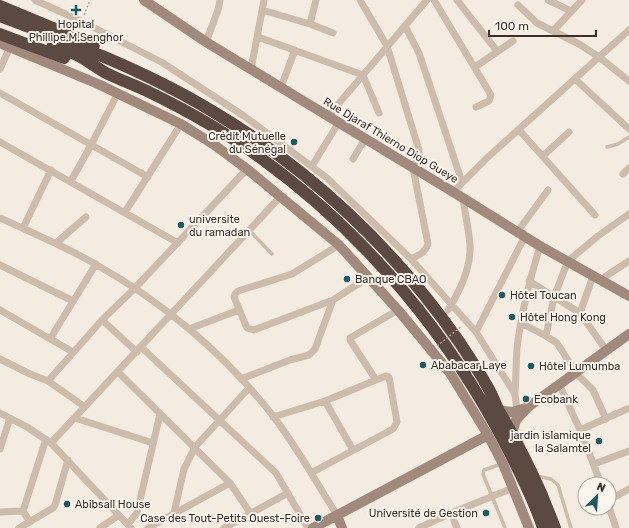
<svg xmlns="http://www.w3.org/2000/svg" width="629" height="528" viewBox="0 0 629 528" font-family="Rubik,sans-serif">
  <rect width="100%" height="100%" fill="#f4ebe1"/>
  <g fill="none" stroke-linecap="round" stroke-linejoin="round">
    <path stroke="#b9a596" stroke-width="1.5" stroke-dasharray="2 2" stroke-linecap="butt" d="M84,15L90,0"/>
    <path stroke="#cdbbac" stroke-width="3.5" d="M607,147L618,144L629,137
      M249,230L272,254
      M501,464L484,470L483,474L505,528
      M536,476L551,479L558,485L571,528"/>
    <path stroke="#cdbbac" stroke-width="7" d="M35,0L83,22L163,63L244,116L327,178L411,259L476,332L515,394L517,411
      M360,0L387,46L419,150V155L413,168L428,244C425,253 419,255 411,259
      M434,0L491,95L489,101L476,107
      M457,0L497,51
      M548,0L571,11
      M518,5L537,23L579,44L599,57L629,81
      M262,10L310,24L333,33
      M310,24L316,0
      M405,26L419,53L462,182
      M553,31L582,0
      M258,37L363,75L379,113
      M206,42L218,10L220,0
      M475,67L513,41
      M0,69L10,47
      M251,69L264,0
      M575,79L629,129
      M281,87L295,50
      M0,93L148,177
      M328,116L427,0
      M519,130L595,215
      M0,142L178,243
      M543,156L569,132
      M353,159L365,139
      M312,166L339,122
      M623,174L629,168
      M71,181L91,145L118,93
      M453,192L488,157L629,30
      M125,212L181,124
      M0,218C32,233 65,246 95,264C162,301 226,355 273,416C297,447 316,482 337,515
      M23,228L51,170
      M518,231L548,190
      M56,243L86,217
      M339,245L292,274L238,291L235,294L234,297L247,328L254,330L333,300L369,277
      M0,265L73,301
      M600,280L629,261
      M529,281L580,313L606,350
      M0,310L73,352
      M448,310C460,291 471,268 470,245C469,230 465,214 463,198
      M580,313L593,276
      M102,320L137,352
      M521,323L546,336L557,343L576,373L593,390L606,419
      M189,329L239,310
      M476,332L525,236
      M546,336L554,297L568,261L598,236L629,214
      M50,339L96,264
      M141,347L276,473L308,528
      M0,359L30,374L48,381L85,407
      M118,372L230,483L251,514
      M241,379L290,360L309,355L315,349L333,300
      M376,380L350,340V338L398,310
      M48,381L102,320L135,288L247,169
      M559,384L580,430L601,484
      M515,394C516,379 516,363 517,348C521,313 530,279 540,246
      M325,401L353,450
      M0,413L27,427L51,443L131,528
      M273,417L325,401L376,380L386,376L389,377L397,422L393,429L311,473
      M75,418L153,443
      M580,430L627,409
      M51,443L281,196
      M0,449L10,418
      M594,464L629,451
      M609,500L629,489
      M609,507L616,528
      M0,512L23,511
      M174,513L184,469L195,447L249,388
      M30,522L23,511L46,439
      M128,524L137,513L160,414
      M19,528L53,508L55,505L68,460
      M100,528L119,515
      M148,528L230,483
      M224,528L288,493
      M419,528L451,513
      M457,528L451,513L513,488"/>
    <path stroke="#a18a7d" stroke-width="10" d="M144,0L206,42L463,198L540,246L629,296
      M0,43L98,84L181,124L213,144L247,169L339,245L398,310L450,373L488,435L503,464L529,528
      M498,410L512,412L526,408
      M512,433L516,420L528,407L629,334
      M337,515L342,528
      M313,528L488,435"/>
    <path stroke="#5c4a42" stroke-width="12" d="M0,6L94,45
      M0,16C72,43 146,71 212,111C310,169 395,249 460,343C469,357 479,371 487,386C492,394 495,403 499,411C515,438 529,466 542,495C546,506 551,517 555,528
      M0,34L64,58
      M53,45C62,49 71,52 79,56C88,61 97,68 106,73C120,80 135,85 149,92C188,111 227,133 262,159C367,235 452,338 510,453C522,477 535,502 543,528"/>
    <path stroke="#b9a596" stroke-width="1.5" stroke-dasharray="2 2" stroke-linecap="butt" d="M437,346L462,326"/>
  </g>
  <g fill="#1f5a5e" stroke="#fbf5ee" stroke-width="1.5">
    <path d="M74 4h4v4h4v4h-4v4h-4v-4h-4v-4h4z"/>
    <circle cx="294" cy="142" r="4"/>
    <circle cx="181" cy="225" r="4"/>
    <circle cx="347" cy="279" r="4"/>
    <circle cx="502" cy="295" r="4"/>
    <circle cx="512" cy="317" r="4"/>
    <circle cx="423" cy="365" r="4"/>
    <circle cx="531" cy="366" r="4"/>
    <circle cx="526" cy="399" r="4"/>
    <circle cx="599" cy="441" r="4"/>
    <circle cx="67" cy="504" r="4"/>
    <circle cx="486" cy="513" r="4"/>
    <circle cx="318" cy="518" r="4"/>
  </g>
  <g text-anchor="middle" stroke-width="4" stroke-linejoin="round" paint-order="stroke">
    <g font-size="11" fill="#3b302b" stroke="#fbf5ee" text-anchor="start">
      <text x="76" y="28" text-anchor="middle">Hopital<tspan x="76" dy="13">Phillipe.M.Senghor</tspan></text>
      <text x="286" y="140" text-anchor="end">Crédit Mutuelle<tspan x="286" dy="13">du Sénégal</tspan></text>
      <text x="189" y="223">universite<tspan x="189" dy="13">du ramadan</tspan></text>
      <text x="355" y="283">Banque CBAO</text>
      <text x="510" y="299">Hôtel Toucan</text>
      <text x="520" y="321">Hôtel Hong Kong</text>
      <text x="431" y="369">Ababacar Laye</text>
      <text x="539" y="370">Hôtel Lumumba</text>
      <text x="534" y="403">Ecobank</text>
      <text x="591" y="439" text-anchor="end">jardin islamique<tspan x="591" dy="13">la Salamtel</tspan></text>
      <text x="75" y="508">Abibsall House</text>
      <text x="478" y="517" text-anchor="end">Université de Gestion</text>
      <text x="310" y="522" text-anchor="end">Case des Tout-Petits Ouest-Foire</text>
    </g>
    <g font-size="11" fill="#3b302b" stroke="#fbf5ee">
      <text transform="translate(391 140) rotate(31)" y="4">Rue Djaraf Thierno Diop Gueye</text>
    </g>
  </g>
  <g transform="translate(597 496) rotate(25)"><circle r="19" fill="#fbf5ee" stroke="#aea6a0"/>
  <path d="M0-3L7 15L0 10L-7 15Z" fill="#1f5a5e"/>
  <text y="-6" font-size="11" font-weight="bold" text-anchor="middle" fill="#3b302b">N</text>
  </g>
  <path d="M489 30v6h107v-6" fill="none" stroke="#3b302b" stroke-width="2"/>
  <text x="495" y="30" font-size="12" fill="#3b302b" stroke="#fbf5ee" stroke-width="3" paint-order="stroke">100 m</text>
</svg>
